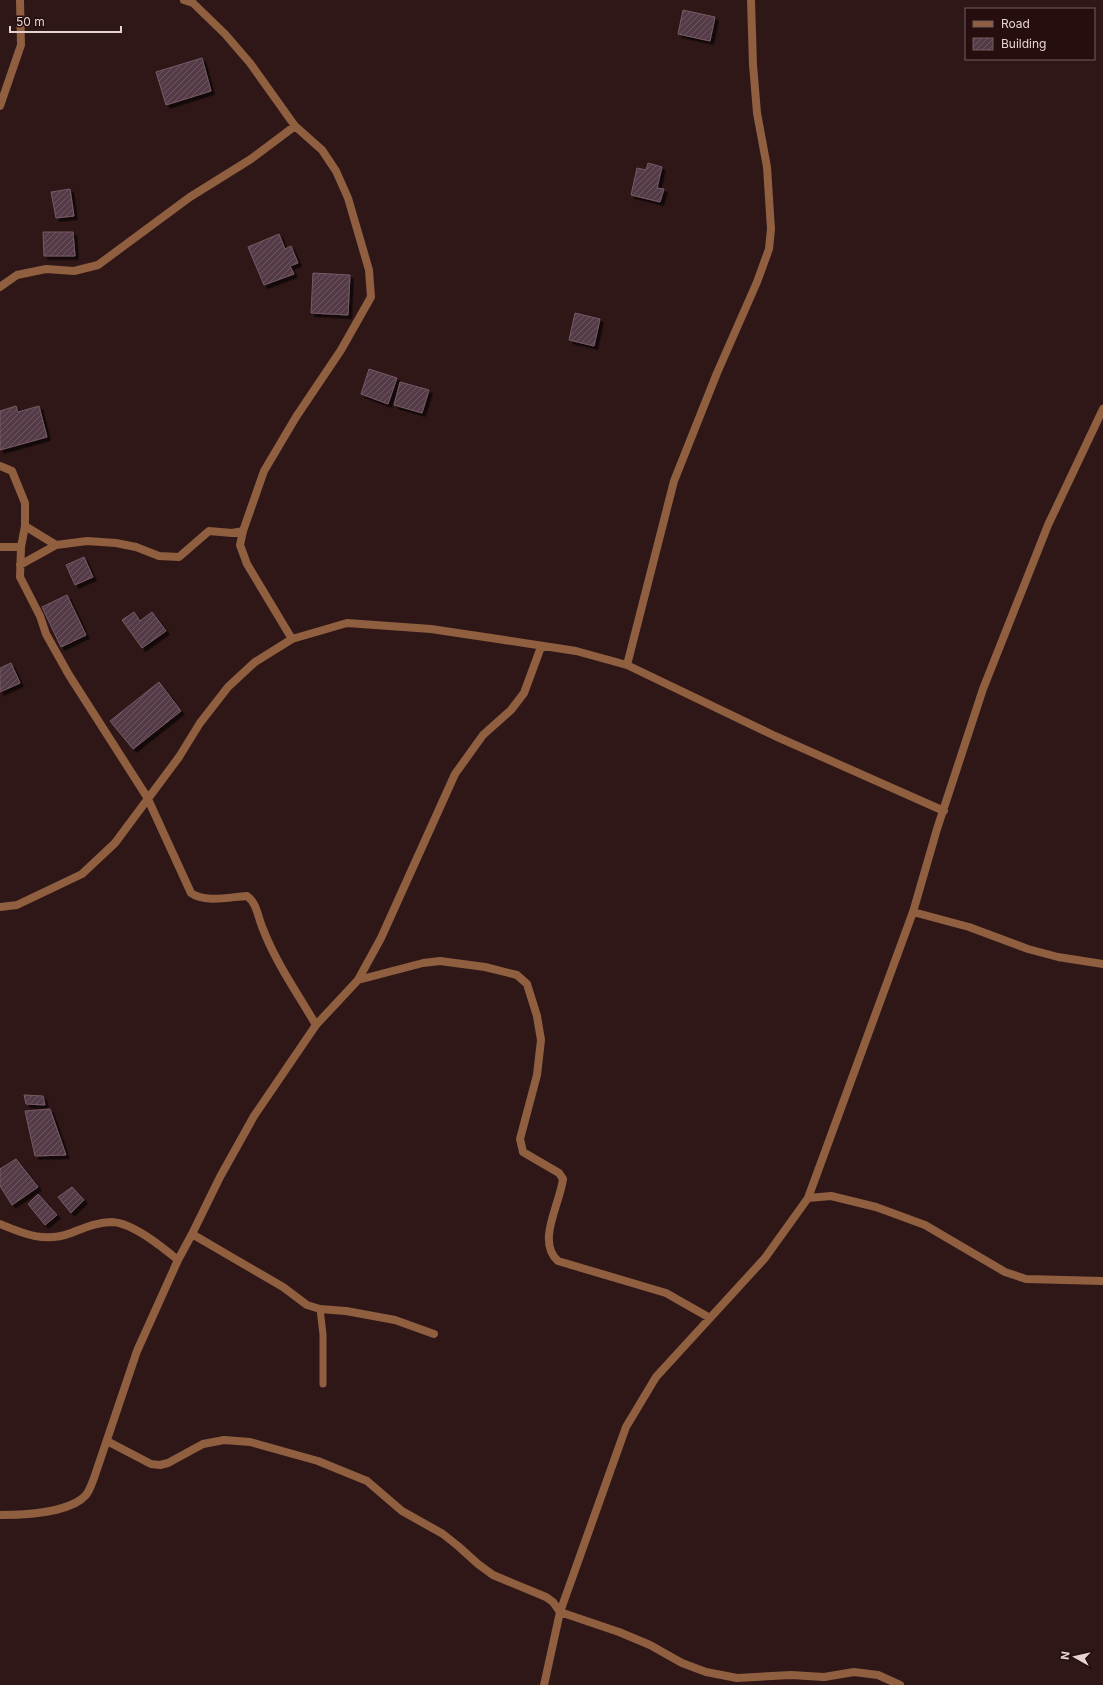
<svg xmlns="http://www.w3.org/2000/svg" width="1103" height="1685" viewBox="0 0 1103 1685" font-family="Inter,sans-serif">
  <defs>
    <pattern id="building-hatch" width="6" height="6" patternUnits="userSpaceOnUse"><rect width="6" height="6" fill="#543a46"/><path d="M-1 1l2-2M0 6l6-6M5 7l2-2" fill="none" stroke="#6c5660"/></pattern>
    <filter id="shadow"><feDropShadow dx="3.5" dy="3.5" stdDeviation="0" flood-color="#0009"/></filter>
  </defs>
  <rect width="100%" height="100%" fill="#301717"/>
  <path fill="url(#building-hatch)" stroke="#765b67" filter="url(#shadow)" d="M683,10L715,17L710,41L678,34Z
    M202,58L211,91L166,105L156,72Z
    M648,163L662,167L657,188L664,189L660,202L631,195L637,168L646,170Z
    M70,189L74,216L56,218L51,192Z
    M43,232H73L75,256H44Z
    M279,234L285,249L291,246L298,263L290,266L294,274L264,285L248,247Z
    M313,273L350,275L348,315L311,313Z
    M575,313L600,319L594,346L569,340Z
    M369,369L397,378L388,404L361,394Z
    M400,382L429,390L422,413L394,405Z
    M16,406L18,412L39,406L47,437L0,450V411Z
    M84,557L93,577L75,585L66,565Z
    M67,595L86,635L61,647L42,607Z
    M134,612L140,621L152,612L166,631L142,648L122,620Z
    M11,663L20,683L0,692V668Z
    M159,682L181,711L133,749L110,721Z
    M24,1095L43,1096L45,1105L26,1104Z
    M50,1109L66,1155L35,1156L25,1111Z
    M16,1159L38,1187L12,1205L0,1186V1169Z
    M72,1187L84,1200L71,1213L58,1197Z
    M38,1194L57,1215L45,1225L28,1204Z"/>
  <g fill="none" stroke-linecap="round" stroke-linejoin="round">
    <path stroke="#8f5f40" stroke-width="7" d="M320,1309L323,1334V1384"/>
    <path stroke="#8f5f40" stroke-width="8" d="M184,0L193,3L225,34L250,63L295,126L322,150L336,171L348,198L369,270L371,297L341,350L296,417L264,471L243,531L240,545L247,564L292,639
      M0,106L21,45L20,0
      M0,287L17,275L46,269L74,271L98,265L190,197L251,159L295,126
      M0,466L12,471L25,503V526L21,547L20,577L40,616L46,634L69,675L147,797L191,893C205,903 230,897 247,896C257,903 258,918 263,929C276,963 298,994 316,1025
      M25,526L56,545L87,541L116,543L136,547L159,556L179,557L209,531L232,533L243,531
      M0,547H21
      M20,565L56,545
      M627,665L674,481L717,373L757,282L769,249L771,229L767,167L757,113L753,65L751,0
      M0,907L17,905L82,874L115,843L179,757L200,723L228,687L255,662L292,639L347,623L431,629L498,639L576,651L627,665L775,736L944,811
      M913,912L969,927L1028,949L1058,957L1103,964
      M358,980L423,963L440,961L485,967L517,975L527,984L537,1016L541,1040L537,1075L520,1139L523,1152L559,1173L563,1179C560,1204 536,1242 558,1261L666,1293L710,1318
      M808,1198L831,1196L876,1207L925,1225L1005,1272L1026,1279L1103,1281
      M0,1224C24,1234 45,1243 71,1233C84,1228 97,1222 112,1222C133,1223 162,1247 178,1260
      M192,1234L283,1287L307,1305L320,1309L346,1311L395,1320L434,1334
      M107,1441L151,1464L160,1465L168,1463L203,1444L224,1440L250,1442L318,1461L367,1481L402,1511L443,1534L458,1546L478,1564L493,1575L546,1597L553,1602L560,1612L619,1632L650,1645L682,1663L706,1672L737,1678L791,1675L824,1677L854,1672L878,1675L900,1685
      M0,1515C23,1515 70,1513 86,1495C90,1490 92,1483 94,1478L137,1351L178,1260L192,1234L220,1177L254,1116L316,1025L358,980L381,938L455,774L483,735L511,710L524,693L541,647
      M544,1685L560,1612L626,1427L656,1377L765,1258L808,1198L913,912L937,829L983,689L1048,525L1103,409"/>
  </g>
  <rect x="965" y="8" width="130" height="52" fill="#260e0e" stroke="#725d5c"/>
  <rect x="973" y="21" width="20" height="6" fill="#8f5f40" stroke="#725d5c"/>
  <text x="1001" y="28" font-size="12" fill="#e5d3d2">Road</text>
  <rect x="973" y="38" width="20" height="12" fill="url(#building-hatch)" stroke="#725d5c"/>
  <text x="1001" y="48" font-size="12" fill="#e5d3d2">Building</text>
  <g transform="translate(1075 1657) rotate(278)" stroke="#260e0e" stroke-width="3" paint-order="stroke">
  <path d="M0-3L7 15L0 10L-7 15Z" fill="#e5d3d2"/>
  <text y="-6" font-size="11" font-weight="bold" text-anchor="middle" fill="#e5d3d2">N</text>
  </g>
  <path d="M10 26v6h111v-6" fill="none" stroke="#e5d3d2" stroke-width="2"/>
  <text x="16" y="26" font-size="12" fill="#e5d3d2" stroke="#260e0e" stroke-width="3" paint-order="stroke">50 m</text>
</svg>
